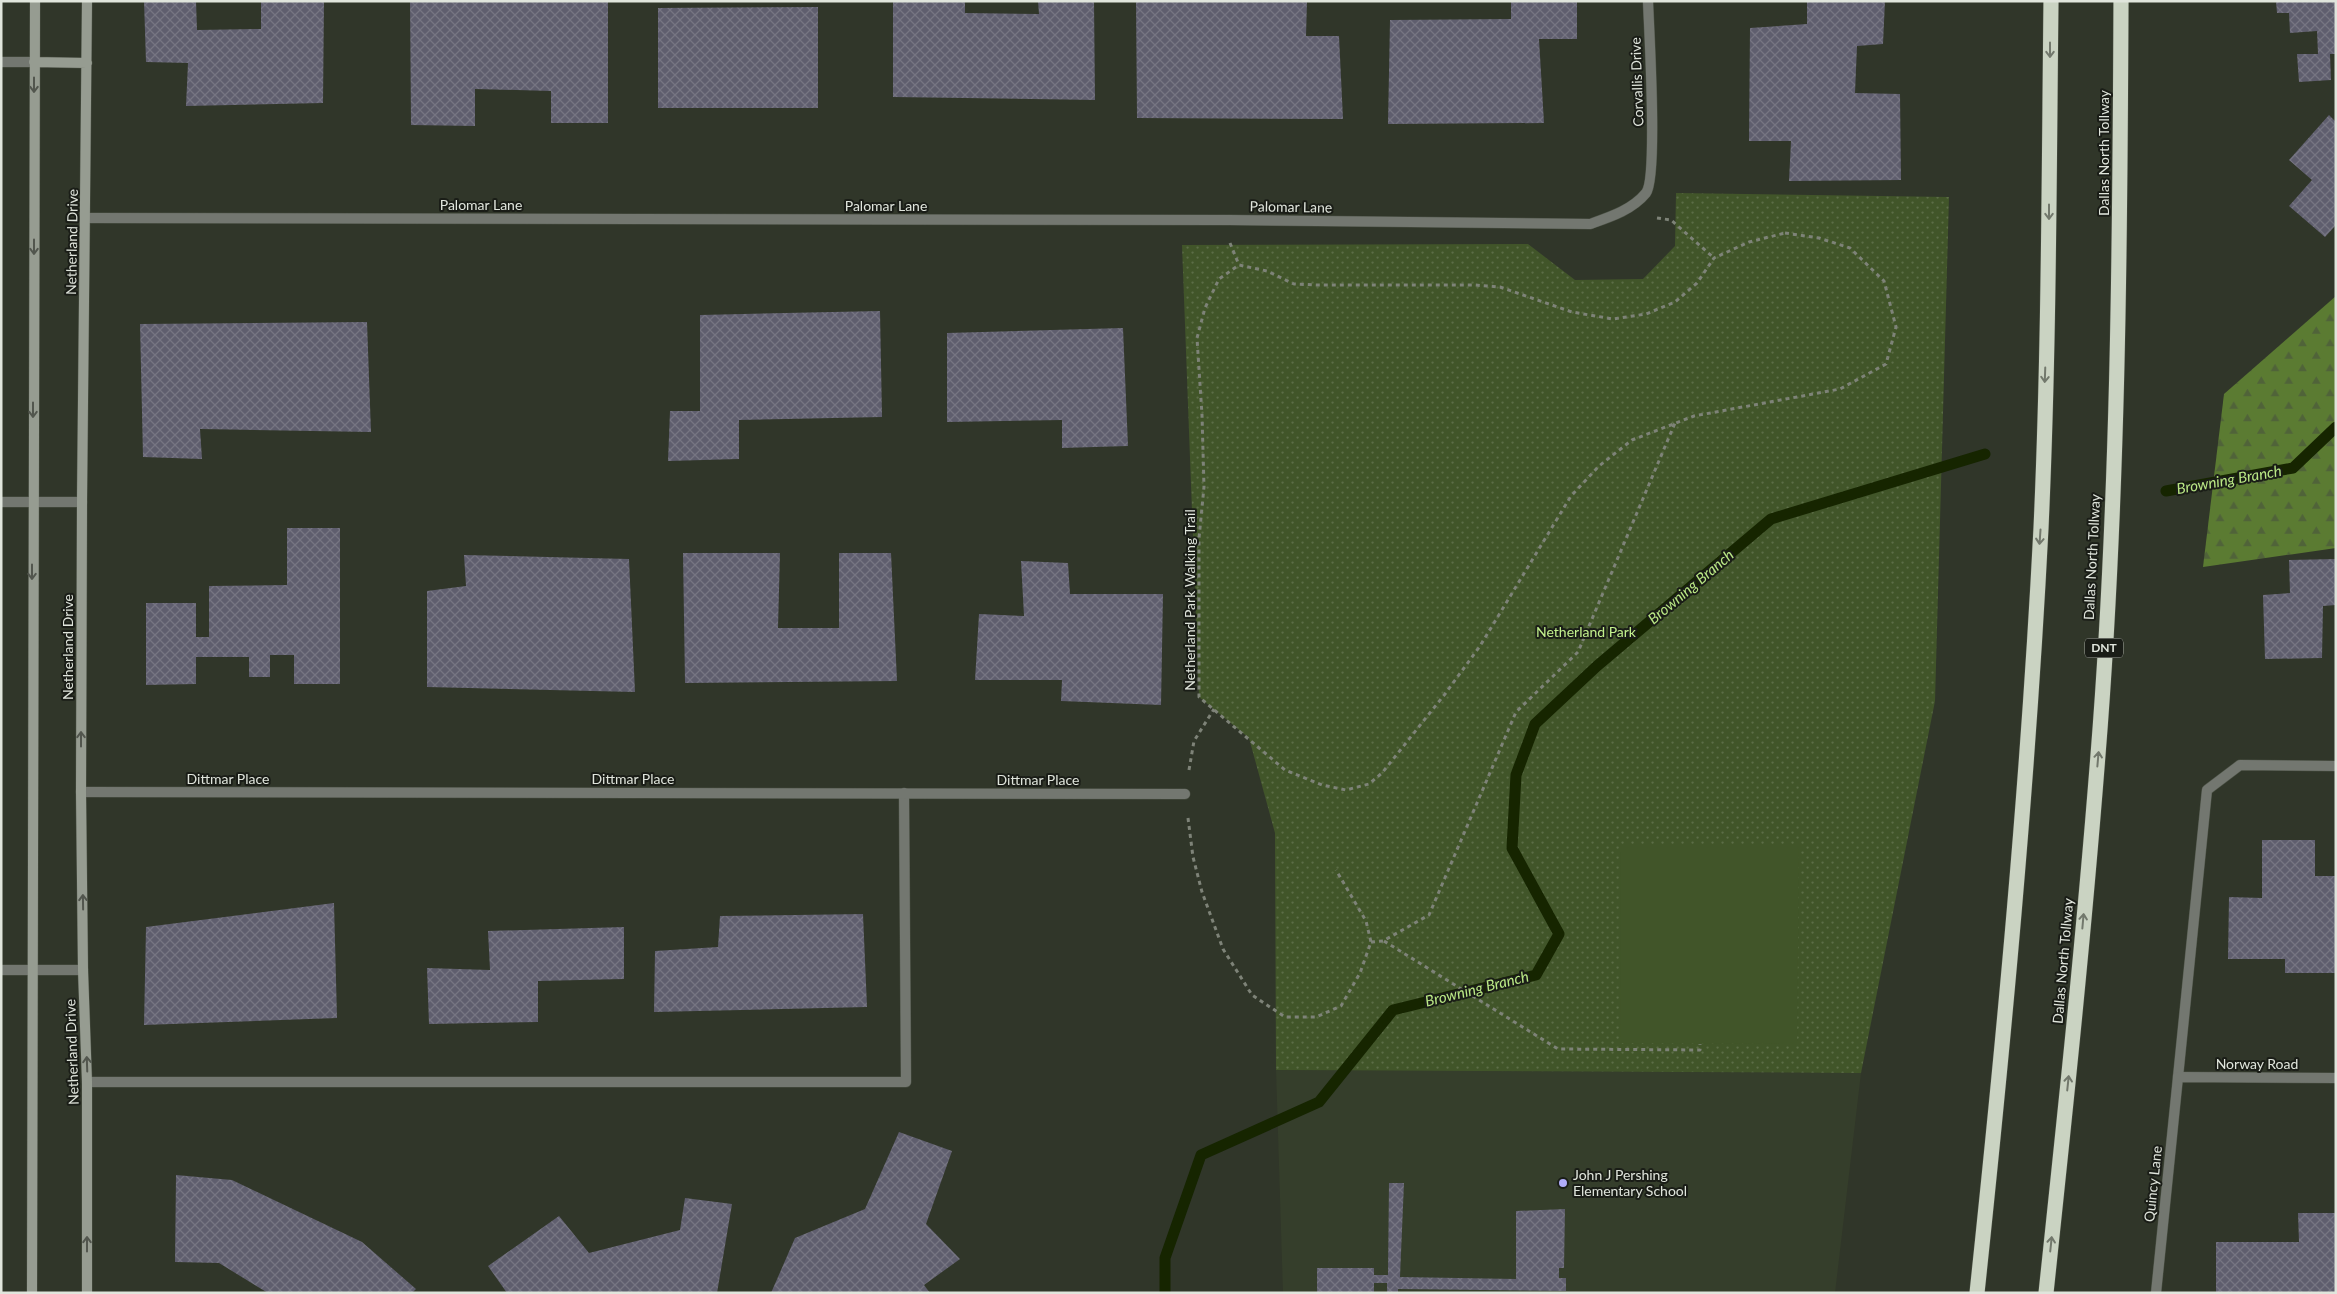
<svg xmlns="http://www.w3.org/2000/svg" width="2337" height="1294" viewBox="0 0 2337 1294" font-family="Lato,sans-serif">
  <defs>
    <pattern id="grass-dots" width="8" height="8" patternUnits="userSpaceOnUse" patternTransform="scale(1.25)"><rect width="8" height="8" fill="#415529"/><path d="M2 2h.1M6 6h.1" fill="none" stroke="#5c6d47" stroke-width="1.8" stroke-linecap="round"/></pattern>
    <pattern id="forest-firs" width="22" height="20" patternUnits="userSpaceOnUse" patternTransform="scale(1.25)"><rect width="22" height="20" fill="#5b7b32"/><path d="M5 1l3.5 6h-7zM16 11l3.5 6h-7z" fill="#506339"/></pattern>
    <pattern id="building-cross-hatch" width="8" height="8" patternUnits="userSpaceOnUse" patternTransform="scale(1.25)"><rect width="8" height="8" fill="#5f5e6e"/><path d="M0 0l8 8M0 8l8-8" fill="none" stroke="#767582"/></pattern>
  </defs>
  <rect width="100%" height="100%" fill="#303629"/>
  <path fill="#353e2b" d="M1276,1070L1861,1073L1835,1293H1283Z"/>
  <path fill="url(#grass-dots)" d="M1676,193L1949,197L1935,701L1861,1073L1276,1070L1275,833L1249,738L1199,697L1182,245L1528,244L1575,280L1643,279L1675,246Z"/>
  <path fill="url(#forest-firs)" d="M2336,296V548L2203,567L2224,394Z"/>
  <path fill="#415529" d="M1621,846H1799L1797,1044L1620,1043Z"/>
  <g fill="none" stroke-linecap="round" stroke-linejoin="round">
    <path stroke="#162500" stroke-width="11" d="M2166,491L2293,468L2336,427
      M1165,1293V1258L1201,1155L1319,1102L1393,1010L1536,975L1559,934L1512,848L1516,775L1535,724L1597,666L1771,519L1985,454"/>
  </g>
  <path fill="url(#building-cross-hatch)" d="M144,1H196L197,30L261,29V1H324L323,103L186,106L188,63L146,62Z
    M410,1H608V123H551V91L475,89V126L411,125Z
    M893,1H965V13L1039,14L1038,1H1094L1095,100L893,97Z
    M1136,1H1307L1306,36H1339L1343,119L1137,118Z
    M1511,1H1577V39H1539L1544,123L1388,124L1390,20L1511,19Z
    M1807,1H1885L1883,44L1857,46L1855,93L1900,94L1901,180L1789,181L1791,141H1749L1750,28L1807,24Z
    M2276,1H2336V54H2330L2331,80L2299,82L2297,54H2318L2317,31L2290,33L2289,13H2277Z
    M818,7V108H658V8Z
    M2329,115L2336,122V225L2325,237L2289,206L2312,180L2289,160Z
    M880,311L882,417L739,420V459L668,461L670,411H700V315Z
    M367,322L371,432L200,429L202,459L143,457L140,324Z
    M1123,328L1128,446L1062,448V420L947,422V333Z
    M287,528H340V684H294V655H270V677H249V657H196V684L146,685V603H196V637H209V586L287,585Z
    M683,553H780L778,628H839V553H891L897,681L685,683Z
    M464,555L629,559L635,692L427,687V591L466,586Z
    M2336,559V605L2323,606L2322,658L2265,659L2263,595L2290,593L2289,560Z
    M1021,561L1068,563L1070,594H1163L1161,705L1061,701L1062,680H975L979,614L1024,616Z
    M2262,840H2315V876H2336V973H2285V959H2228L2229,897L2262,898Z
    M334,903L337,1018L144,1025L146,927Z
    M863,914L867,1007L654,1012L655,951L718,947L720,916Z
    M624,927V979L538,981V1022L429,1024L427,968L490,970L488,931Z
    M899,1132L952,1151L926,1224L960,1259L924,1285L930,1293H771L795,1238L865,1209Z
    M176,1175L232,1180L362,1242L416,1289L412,1293H268L219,1263L175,1262Z
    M1389,1183H1404L1400,1277L1516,1279V1211L1565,1209L1564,1268H1559V1278H1566V1291L1398,1289V1293H1387V1283H1374V1293H1317V1268H1374V1275H1388Z
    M685,1198L732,1204L717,1293H507L488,1266L559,1216L589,1253L680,1230Z
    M2298,1213H2336V1293H2216V1242H2299Z"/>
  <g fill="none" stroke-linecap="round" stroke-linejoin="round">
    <defs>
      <path id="lane" d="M1,62H34
        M1,970H83
        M2178,1077L2207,790L2240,765L2336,766
        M87,1082H906L904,793"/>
      <path id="street" d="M86,218L1229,220L1590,224C1610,217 1632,210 1646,193C1658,177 1649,30 1648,1
        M1,502H82
        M81,792L1185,794
        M2156,1293L2178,1077L2336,1078"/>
      <path id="secondary" d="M87,1L82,502L81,792L83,970L87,1082V1293
        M34,62L87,63
        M32,1293L35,1"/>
      <path id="highway" d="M1977,1293C2004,1038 2028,783 2041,528C2049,353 2049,177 2051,1
        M2046,1293C2065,1114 2084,935 2098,755C2118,505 2120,252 2121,1"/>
    </defs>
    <use href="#lane" stroke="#4c5246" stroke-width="11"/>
    <use href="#street" stroke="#4c5246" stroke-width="11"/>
    <use href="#secondary" stroke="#4c5246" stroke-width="11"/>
    <use href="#highway" stroke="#4c5246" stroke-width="16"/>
    <path stroke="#7e8378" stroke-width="3" stroke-dasharray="4 4" stroke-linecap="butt" d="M1657,218L1671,220L1714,258
      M1785,233L1819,238L1850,248L1884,281L1896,327L1886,364L1840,389L1694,416L1632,440L1599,466L1571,496L1480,646L1445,694L1382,773L1369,784L1346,790L1322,785L1285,770L1199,697V538L1204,487L1202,415L1197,338L1205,308L1219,279L1239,265L1267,271L1294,284L1317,285H1475L1500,287L1572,312L1613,319L1646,314L1675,302L1697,283L1714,258L1749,242Z
      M1230,243L1239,265
      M1189,770L1194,741L1214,709
      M1188,818L1193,857L1202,892L1223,949L1252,995L1285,1017H1316L1341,1006L1360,973L1371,942L1366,921L1336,870
      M1384,941L1558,1049L1700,1050V1044
      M1371,942L1383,941L1429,915L1516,712L1578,652L1675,423"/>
    <use href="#lane" stroke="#737770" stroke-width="10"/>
    <use href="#street" stroke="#737770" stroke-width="10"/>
    <use href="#secondary" stroke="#969c91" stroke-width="10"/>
    <use href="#highway" stroke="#cad3c2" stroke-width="15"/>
  </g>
  <defs><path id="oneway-shaft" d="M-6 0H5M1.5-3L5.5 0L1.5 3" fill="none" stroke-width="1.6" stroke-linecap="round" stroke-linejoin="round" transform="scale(1.25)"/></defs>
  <g stroke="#72786c">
    <use href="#oneway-shaft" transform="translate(2050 50) rotate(90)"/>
    <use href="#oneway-shaft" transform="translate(2049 212) rotate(90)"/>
    <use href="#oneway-shaft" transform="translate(2045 375) rotate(92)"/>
    <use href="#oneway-shaft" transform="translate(2040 537) rotate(94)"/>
    <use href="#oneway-shaft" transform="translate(2098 759) rotate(-85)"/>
    <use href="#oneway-shaft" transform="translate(2083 921) rotate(-85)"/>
    <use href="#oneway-shaft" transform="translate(2068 1083) rotate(-84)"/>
    <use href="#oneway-shaft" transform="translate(2051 1244) rotate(-84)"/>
  </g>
  <g stroke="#52564e">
    <use href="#oneway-shaft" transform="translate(34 85) rotate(90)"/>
    <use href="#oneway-shaft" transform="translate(34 247) rotate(90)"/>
    <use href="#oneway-shaft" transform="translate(33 410) rotate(90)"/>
    <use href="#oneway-shaft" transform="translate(32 572) rotate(90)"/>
    <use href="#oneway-shaft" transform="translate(81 739) rotate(-90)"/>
    <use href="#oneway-shaft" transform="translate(83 902) rotate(-91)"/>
    <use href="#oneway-shaft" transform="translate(87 1064) rotate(-92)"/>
    <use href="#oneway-shaft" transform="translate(87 1244) rotate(-90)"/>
  </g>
  <circle fill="#b1adfa" stroke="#1a1d17" stroke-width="2" cx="1563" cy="1183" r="5"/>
  <g text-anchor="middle" stroke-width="4" stroke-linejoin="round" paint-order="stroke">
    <rect fill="#1a1d17" stroke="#a5a9a1" stroke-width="1" x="2085" y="638.5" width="38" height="19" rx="4"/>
    <g font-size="12" font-weight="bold" fill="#e0e5dc">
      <text x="2104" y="652">DNT</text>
    </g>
    <g font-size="14" fill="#e0e5dc" stroke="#1a1d17">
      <text transform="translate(1637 82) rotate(-92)" y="5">Corvallis Drive</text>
      <text transform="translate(2104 153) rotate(-90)" y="5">Dallas North Tollway</text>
      <text x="481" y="210">Palomar Lane</text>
      <text x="886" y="211">Palomar Lane</text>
      <text transform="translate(1291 207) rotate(1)" y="5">Palomar Lane</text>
      <text transform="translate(72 242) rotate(-89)" y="5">Netherland Drive</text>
      <text transform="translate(2092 557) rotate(-87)" y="5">Dallas North Tollway</text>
      <text transform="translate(1190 600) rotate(-90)" y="5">Netherland Park Walking Trail</text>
      <text transform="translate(68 647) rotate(-90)" y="5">Netherland Drive</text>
      <text x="228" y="784">Dittmar Place</text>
      <text x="633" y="784">Dittmar Place</text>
      <text x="1038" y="785">Dittmar Place</text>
      <text transform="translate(2063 961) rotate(-85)" y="5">Dallas North Tollway</text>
      <text transform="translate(72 1052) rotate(-92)" y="5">Netherland Drive</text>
      <text x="2257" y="1069">Norway Road</text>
      <text transform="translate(2153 1184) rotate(-84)" y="5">Quincy Lane</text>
    </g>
    <g font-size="14" fill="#c3f18d" stroke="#1a1d17">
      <text x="1586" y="637">Netherland Park</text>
    </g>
    <g font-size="14" fill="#e0e5dc" stroke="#1a1d17" text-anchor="start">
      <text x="1573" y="1180">John J Pershing<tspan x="1573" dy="16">Elementary School</tspan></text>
    </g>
    <g font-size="15" font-style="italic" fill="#bae885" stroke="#1a1d17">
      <text transform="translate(2229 480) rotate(-10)" y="5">Browning Branch</text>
      <text transform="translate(1691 587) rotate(-40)" y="5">Browning Branch</text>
      <text transform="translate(1477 989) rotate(-14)" y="5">Browning Branch</text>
    </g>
  </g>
  <rect width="2337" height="1294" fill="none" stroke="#e0e5dc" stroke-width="5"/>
</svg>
